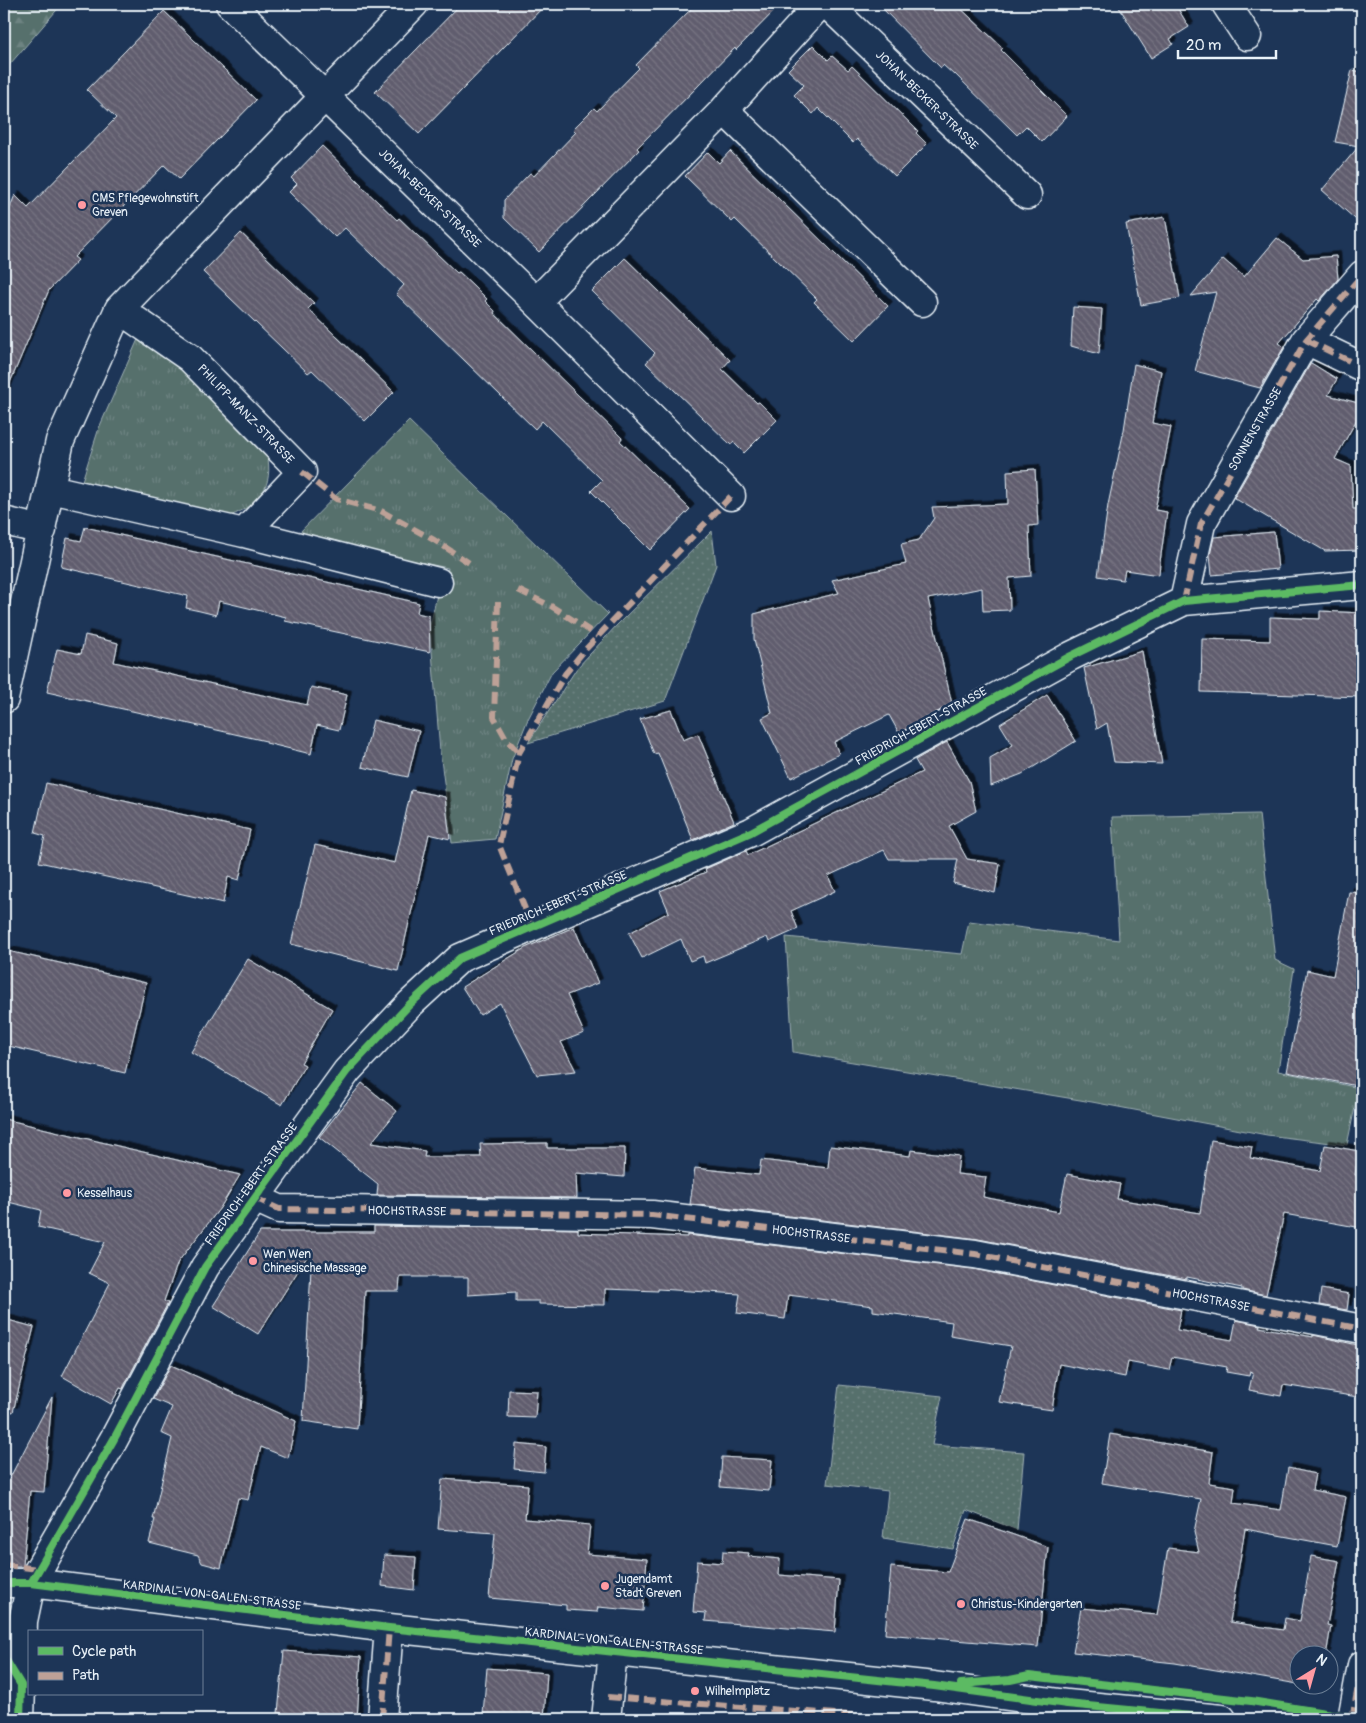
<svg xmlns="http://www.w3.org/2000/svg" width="1366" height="1723" viewBox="0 0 1366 1723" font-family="Pangolin,sans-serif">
  <defs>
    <pattern id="grass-tufts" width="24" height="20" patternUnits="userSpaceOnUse" patternTransform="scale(1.25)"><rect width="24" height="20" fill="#566f6c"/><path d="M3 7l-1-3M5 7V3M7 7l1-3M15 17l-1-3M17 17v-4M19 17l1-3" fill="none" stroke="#6e8482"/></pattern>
    <pattern id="forest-firs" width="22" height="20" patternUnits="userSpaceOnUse" patternTransform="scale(1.25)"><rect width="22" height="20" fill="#566f6c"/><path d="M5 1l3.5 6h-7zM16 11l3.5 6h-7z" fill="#6e8482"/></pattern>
    <pattern id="park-dots" width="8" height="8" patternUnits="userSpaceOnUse" patternTransform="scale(1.25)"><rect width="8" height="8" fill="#566f6c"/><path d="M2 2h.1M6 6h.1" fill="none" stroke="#6e8482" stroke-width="1.8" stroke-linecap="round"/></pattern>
    <pattern id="building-back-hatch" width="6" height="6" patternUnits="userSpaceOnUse" patternTransform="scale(1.25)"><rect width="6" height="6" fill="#615d6e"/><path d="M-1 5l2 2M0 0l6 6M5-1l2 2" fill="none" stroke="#787583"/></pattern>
    <filter id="shadow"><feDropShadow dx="4.5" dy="-4.5" stdDeviation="0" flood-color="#0009"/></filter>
  </defs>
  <rect width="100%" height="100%" fill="#1d3557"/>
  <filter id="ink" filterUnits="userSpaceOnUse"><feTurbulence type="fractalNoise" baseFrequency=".02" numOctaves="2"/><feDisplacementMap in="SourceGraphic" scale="10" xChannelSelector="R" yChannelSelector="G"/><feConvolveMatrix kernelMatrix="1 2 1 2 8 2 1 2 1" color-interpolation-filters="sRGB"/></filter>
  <g filter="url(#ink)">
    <path fill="#31415e" d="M4,511L17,515L4,578Z"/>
    <path fill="url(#grass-tufts)" stroke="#9fb0b2" d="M139,337L187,371L267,453C274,487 260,504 230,516L82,481L99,428Z
      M409,421L608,614L552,672L528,719L512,759L495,839L452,843L440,752L430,626L437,595L442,596L448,568L295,537Z
      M1259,814L1275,960L1294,969L1278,1071L1359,1088L1347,1145L1267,1135L1092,1102L793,1052L786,937L962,954L969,921L1119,940L1112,817Z"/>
    <path fill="url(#forest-firs)" stroke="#9fb0b2" d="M4,4H62L4,71Z"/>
    <path fill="url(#park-dots)" stroke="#9fb0b2" d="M712,531L716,565L665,701L528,743L577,668L617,625Z
      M839,1385L942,1396L932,1445L1024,1452L1017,1530L966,1510L953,1549L883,1538L888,1491L827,1484Z"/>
    <path fill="url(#building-back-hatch)" stroke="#e8f1f8" filter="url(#shadow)" d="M461,4H546L419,134L375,92Z
      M696,4H781L736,50L735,48L698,86L637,148L639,150L539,252L504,218V200L530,173L534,176L576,132L573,129L594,108L597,111L639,68L636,65Z
      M878,4H956L1003,48L1001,50L1067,116L1042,142L1026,126L1017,135L955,74L954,75L943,65L941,68Z
      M1117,4H1175L1189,27L1170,39L1173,44L1151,58Z
      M164,11L256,100L179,179L164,165L74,257L78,260L49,290L4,397V222L15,195L28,208L116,118L87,90Z
      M813,45L828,60L832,56L848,70L852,66L918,131L916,133L927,144L895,176L857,139L853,143L818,108L813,114L794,95L804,85L788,70Z
      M1352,70L1362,72V225L1322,190L1359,146L1335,142Z
      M322,146L362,185L361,186L397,220L399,218L457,273L459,272L473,285L487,299L485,301L495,311L494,313L622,438L620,441L690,509L650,550L591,491L602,480L542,421L535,429L396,294L404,285L345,228L335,237L289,192L297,184L291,178Z
      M730,151L888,306L854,341L814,302L817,299L735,219L732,222L685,176L708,152L719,163Z
      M1165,217L1180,298L1141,305L1126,224Z
      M241,233L314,303L308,309L394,392L365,421L312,370L308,373L203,272Z
      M1277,238L1303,259L1336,256L1338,279L1319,301L1317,299L1279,343L1284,347L1260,388L1195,371L1216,292L1191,296L1223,259L1244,277Z
      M625,258L730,360L722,369L757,403L759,402L777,420L744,453L733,442L731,445L646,363L655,353L592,291Z
      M1073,307L1102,309L1099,354L1071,346Z
      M1311,363L1337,379L1328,395L1362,404V410L1335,459L1351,466L1353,509H1362V550L1325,551L1234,498Z
      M1134,364L1161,371L1152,423L1171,427L1155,510L1167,512L1160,562L1159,575L1125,570L1123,580L1098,576L1108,505L1124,430Z
      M1035,469L1038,525L1029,526L1031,576L1009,578L1010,610L983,611L982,588L928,599L952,704L899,733L889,715L834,742L839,754L791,778L762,718L772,713L754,639V614L839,593L832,580L906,564L901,544L919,540L934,518L932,507L1008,504L1007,471Z
      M85,527L419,603L417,613L429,616L430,652L285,621L286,617L219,601L216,615L200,611L186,608L188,596L61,567L67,538L81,541Z
      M1274,532L1278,569L1212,575L1210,555L1214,537Z
      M1320,611L1362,613V697L1201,692L1202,639L1270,641V617L1320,619Z
      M85,635L118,643L114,662L307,705L311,687L347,695L339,730L317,725L311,754L266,743V741L47,692L57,649L81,654Z
      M1142,651L1146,675L1162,764L1114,762L1107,723L1097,729L1084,668Z
      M1047,695L1076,741L1022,774L991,786L990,758L1013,745L1000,724Z
      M671,710L683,740L698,734L734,822L693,840L658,753L654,754L640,719Z
      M373,720L419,731L408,777L362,767Z
      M947,742L969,781L976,811L949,826L967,859L1000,864L995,893L953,883L958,859H889L884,850L828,876L835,891L791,911L798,929L769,942L767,937L705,963L703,956L690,961L681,939L642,958L629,933L669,912L660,891L706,872L705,869L746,851L748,855L922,772L915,760Z
      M46,783L250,830L239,880L228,877L223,903L39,862L45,836L35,833Z
      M411,790L445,797L450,839L429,834L398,971L291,944L315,845L395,863Z
      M1349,892L1362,893V1087L1287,1072L1307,970L1333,976Z
      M574,927L598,983L567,995L584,1033L561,1042L576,1071L537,1075L500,1003L480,1015L462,987L525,948Z
      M8,951L146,983L125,1073L4,1045V968Z
      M248,959L332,1009L301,1063L305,1065L282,1105L191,1052Z
      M362,1083L397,1111L371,1143L425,1151L424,1157H481L480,1144L547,1143V1148H625L624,1177L576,1173L577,1198L377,1195L378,1184L319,1137Z
      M4,1119L240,1175L220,1208L178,1262L164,1301L168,1303L124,1386L123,1389L120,1388L111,1404L62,1376L110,1283L89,1273L105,1242L38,1227L41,1210L4,1201Z
      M1211,1140L1252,1147L1250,1158L1320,1171L1325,1145L1359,1151L1355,1175L1362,1176V1228L1284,1214L1266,1295L1242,1290V1288L1187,1277V1279L978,1239L690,1204L695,1168L759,1175L761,1160L828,1168L830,1146L910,1156L911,1150L959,1156L957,1174L986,1177L983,1197L1059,1212L1067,1174L1120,1184L1117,1199L1200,1213Z
      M374,1226L578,1229V1233L687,1237V1235L973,1269L1181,1310L1177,1330L1232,1340L1236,1320L1260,1325L1259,1327L1313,1337V1335L1362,1346V1390L1359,1389L1358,1397L1283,1385L1281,1396L1249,1390L1253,1372L1250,1371L1249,1376L1226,1372L1227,1367L1172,1357L1169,1370L1128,1362L1125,1377L1059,1364L1052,1410L999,1402L1011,1346L950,1336L952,1322L873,1311V1306L788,1295L785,1319L737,1313L740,1294L658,1289V1291L605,1289V1305L539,1304V1301H516V1292L468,1295V1277H400L399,1291H365L357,1429L303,1421L312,1249L258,1334L213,1306L260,1232H374Z
      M1321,1289L1349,1294L1347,1310L1319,1305Z
      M4,1319L34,1327L13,1412L4,1410Z
      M171,1365L296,1421L288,1458L261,1447L248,1500L238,1498L221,1568L202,1563L198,1555L149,1543L155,1519H153L172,1438L161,1433L172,1407L153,1399Z
      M509,1390L537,1391L535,1418L508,1417Z
      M52,1397L44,1492L30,1491L23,1565L22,1567H4V1489Z
      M1110,1434L1213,1452L1209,1483L1235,1487L1233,1503L1281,1510L1288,1468L1315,1474L1312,1490L1346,1497L1337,1546L1245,1529L1230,1622L1283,1630L1285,1618L1300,1621L1311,1556L1339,1561L1327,1625L1331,1626L1326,1656H1298V1684L1175,1663L1073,1652L1081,1608L1157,1615L1168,1548L1199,1552L1194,1532L1201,1499L1102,1483Z
      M516,1444L546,1447L544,1472L514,1469Z
      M722,1457L772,1460L769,1491L720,1487Z
      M442,1479L528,1485L525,1519L590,1525L587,1554L647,1559L643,1611L598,1607L597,1612L566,1610V1605L489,1598L495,1533L438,1529Z
      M968,1519L1048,1547L1038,1647L885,1634L891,1567L948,1572Z
      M723,1551L749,1553L748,1556L780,1559L779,1575L839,1580L835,1632L705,1621L706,1613L693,1612L697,1561L722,1563Z
      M384,1555L416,1557L414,1590L382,1586Z
      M284,1651L361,1657L357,1719H314L315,1716L278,1713Z
      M487,1668L547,1673L544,1719L483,1714Z"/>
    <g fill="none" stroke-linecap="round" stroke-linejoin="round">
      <defs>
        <path id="minor" d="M230,4L536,302L731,496
          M827,4L1027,195
          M1226,4L1247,36
          M724,110L922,302
          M536,302L724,110L820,4
          M119,309L190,358L302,472L244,533
          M1306,340L1362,367
          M51,489L244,533L438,582
          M4,521L42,530
          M1184,601L1201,524L1306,340L1362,275
          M4,699L60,441L119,309L414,4
          M255,1198L279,1209L652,1215L975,1254L1362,1329
          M4,1583H31L389,1628L934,1686L1067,1704L1222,1719
          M20,1719L23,1621L31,1583L114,1439L205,1267L347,1071L410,1004L460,958L751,832L1071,656L1184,601L1362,585
          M382,1719L389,1628
          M606,1719L613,1652
          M1352,1719L1362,1665"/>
      </defs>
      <use href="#minor" stroke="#e8f1f8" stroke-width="31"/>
      <use href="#minor" stroke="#1d3557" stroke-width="28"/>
      <path stroke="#bda197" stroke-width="6" stroke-dasharray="12 6" stroke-linecap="butt" d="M1306,340L1362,367
        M302,472L336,499L381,511L434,540L474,566
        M518,590L551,606L598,636
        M1184,601L1201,524L1306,340L1362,275
        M498,602L494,717L507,740L519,753
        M532,926L499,845L519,753L565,674L583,652L731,496
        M255,1198L279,1209L652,1215L975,1254L1362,1329
        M4,1565L39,1569
        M608,1697L903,1719
        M382,1719L389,1628
        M1352,1719L1362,1665"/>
      <defs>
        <path id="cycleway" d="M4,1583H31L389,1628L934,1686L1067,1704L1222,1719
          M31,1583L114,1439L205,1267L347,1071L410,1004L460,958L751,832L1071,656L1184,601L1362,585
          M4,1657L21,1685L20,1719
          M961,1684L1010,1680L1029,1676L1251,1701L1362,1719"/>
      </defs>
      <use href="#cycleway" stroke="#1d3557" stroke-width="11"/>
      <use href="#cycleway" stroke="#5cba63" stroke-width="8"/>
    </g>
  </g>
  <g fill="#ff9aa2" stroke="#1d3557" stroke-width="2">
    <circle cx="82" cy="205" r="5"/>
    <circle cx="67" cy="1193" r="5"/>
    <circle cx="253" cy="1261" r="5"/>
    <circle cx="605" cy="1586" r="5"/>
    <circle cx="961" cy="1604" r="5"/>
    <circle cx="695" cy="1691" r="5"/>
  </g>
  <g text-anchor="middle" stroke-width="5" stroke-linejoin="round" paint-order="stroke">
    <g font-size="12" fill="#e8f1f8" stroke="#1d3557">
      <text transform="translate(927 100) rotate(44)" y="4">JOHAN-BECKER-STRASSE</text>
      <text transform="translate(430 198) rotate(44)" y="4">JOHAN-BECKER-STRASSE</text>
      <text transform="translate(246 414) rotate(46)" y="4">PHILIPP-MANZ-STRASSE</text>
      <text transform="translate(1255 429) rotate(-60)" y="4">SONNENSTRASSE</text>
      <text transform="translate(921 726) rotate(-29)" y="4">FRIEDRICH-EBERT-STRASSE</text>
      <text transform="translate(558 903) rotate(-23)" y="4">FRIEDRICH-EBERT-STRASSE</text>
      <text transform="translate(251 1184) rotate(-54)" y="4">FRIEDRICH-EBERT-STRASSE</text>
      <text transform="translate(407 1211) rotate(1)" y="4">HOCHSTRASSE</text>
      <text transform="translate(811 1234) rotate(7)" y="4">HOCHSTRASSE</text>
      <text transform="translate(1211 1300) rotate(11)" y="4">HOCHSTRASSE</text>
      <text transform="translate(212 1595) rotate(7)" y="4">KARDINAL-VON-GALEN-STRASSE</text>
      <text transform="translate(614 1641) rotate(6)" y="4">KARDINAL-VON-GALEN-STRASSE</text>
    </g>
    <g font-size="12" fill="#e8f1f8" stroke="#1d3557" text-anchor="start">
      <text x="92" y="202">CMS Pflegewohnstift<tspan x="92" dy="14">Greven</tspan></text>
      <text x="77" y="1197">Kesselhaus</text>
      <text x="263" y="1258">Wen Wen<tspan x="263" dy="14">Chinesische Massage</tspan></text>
      <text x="615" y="1583">Jugendamt<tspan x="615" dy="14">Stadt Greven</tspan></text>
      <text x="971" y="1608">Christus-Kindergarten</text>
      <text x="705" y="1695">Wilhelmplatz</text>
    </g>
  </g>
  <rect width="1366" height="1723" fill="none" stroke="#1d3557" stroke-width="20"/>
  <rect x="10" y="10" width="1346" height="1703" fill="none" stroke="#e8f1f8" stroke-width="2" filter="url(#ink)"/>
  <rect x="28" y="1630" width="175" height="65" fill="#1d3557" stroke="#6e8097"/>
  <rect x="38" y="1647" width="25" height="8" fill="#5cba63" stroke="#6e8097"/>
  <text x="72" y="1656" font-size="15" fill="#e8f1f8">Cycle path</text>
  <rect x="38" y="1672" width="25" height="8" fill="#bda197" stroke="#6e8097"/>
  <text x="72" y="1680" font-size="15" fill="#e8f1f8">Path</text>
  <g transform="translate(1314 1670) rotate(37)"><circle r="24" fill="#1d3557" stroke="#6e8097"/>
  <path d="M0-4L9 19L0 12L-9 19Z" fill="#ff9aa2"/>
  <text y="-8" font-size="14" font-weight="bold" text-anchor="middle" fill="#e8f1f8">N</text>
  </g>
  <path d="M1178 50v8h98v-8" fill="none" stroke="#e8f1f8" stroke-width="2.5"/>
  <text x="1186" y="50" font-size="15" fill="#e8f1f8" stroke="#1d3557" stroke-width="4" paint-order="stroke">20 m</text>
</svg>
